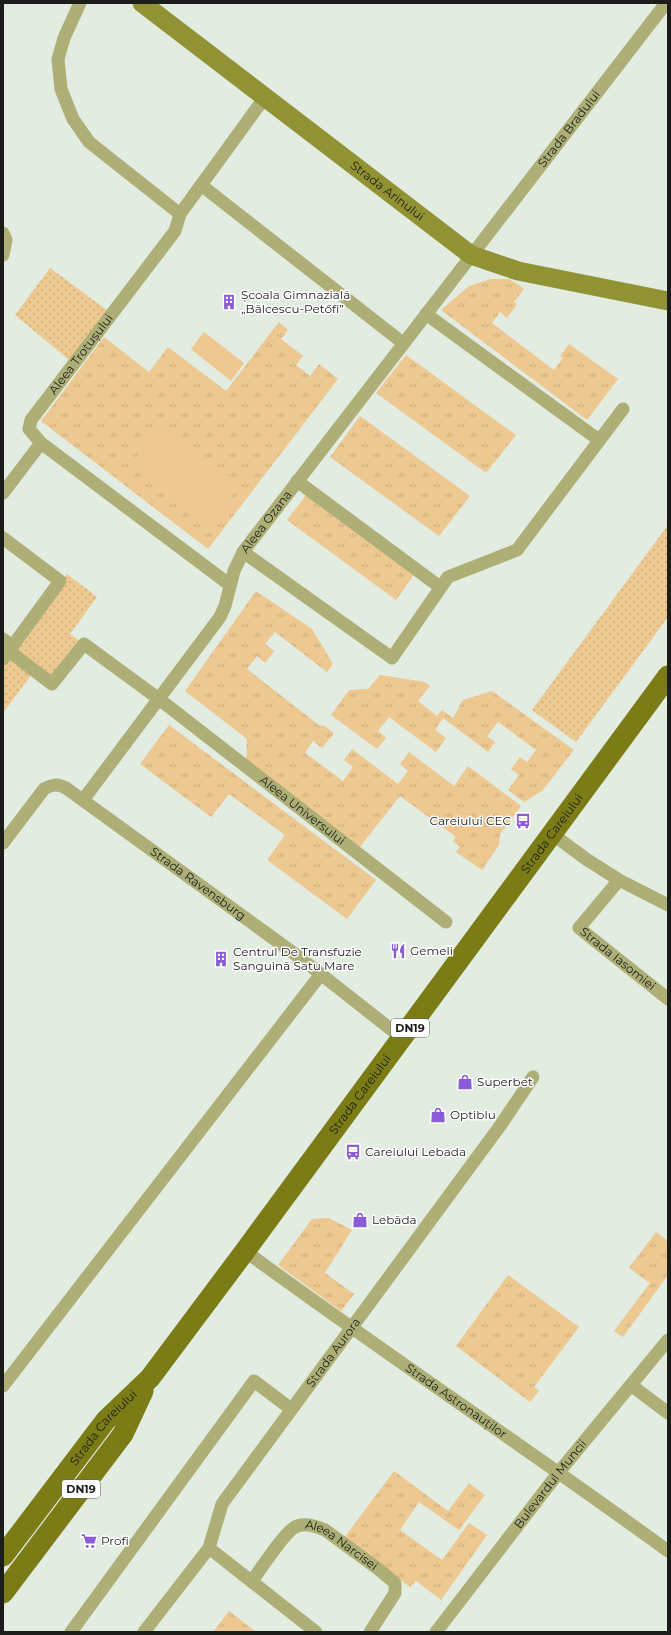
<svg xmlns="http://www.w3.org/2000/svg" width="671" height="1635" viewBox="0 0 671 1635" font-family="Montserrat,sans-serif">
  <defs>
    <pattern id="grass-tufts" width="24" height="20" patternUnits="userSpaceOnUse"><rect width="24" height="20" fill="#edc890"/><path d="M3 7l-1-3M5 7V3M7 7l1-3M15 17l-1-3M17 17v-4M19 17l1-3" fill="none" stroke="#cbab7c"/></pattern>
    <pattern id="park-dots" width="8" height="8" patternUnits="userSpaceOnUse"><rect width="8" height="8" fill="#edc890"/><path d="M2 2h.1M6 6h.1" fill="none" stroke="#cbab7c" stroke-width="1.8" stroke-linecap="round"/></pattern>
  </defs>
  <rect width="100%" height="100%" fill="#e2ece1"/>
  <path fill="url(#grass-tufts)" d="M491,279H510L524,289L514,302L517,304L507,318L500,312L492,323L554,370L563,358L560,356L569,344L618,379L587,420L441,310L469,286Z
    M279,322L288,330L281,339L303,356L296,365L310,376L319,364L338,379L208,549L41,421L104,337L149,372L168,347L226,391Z
    M406,355L516,435L486,473L376,393Z
    M360,416L470,496L439,536L330,457Z
    M310,490L418,569L396,600L287,520Z
    M256,591L312,629L333,664L327,672L275,632L265,644L274,651L265,663L257,656L247,669L320,726L323,725L334,733L322,748L313,741L305,753L343,781L353,767L344,760L352,749L398,784L408,771L400,764L409,752L454,786L468,766L521,806L500,834L499,845L482,870L456,852L460,847L453,841L456,837L400,796L356,852L246,767L247,739L185,691Z
    M380,675L425,682L430,686L418,701L437,716L442,710L453,718L463,700L492,691L574,750L542,791L524,802L508,790L519,775L511,769L520,757L527,762L536,750L498,722L487,736L495,742L488,752L443,718L435,730L446,738L436,752L389,717L378,731L386,738L377,749L331,715L349,690L368,689Z
    M169,725L376,880L347,919L267,860L285,835L229,794L211,817L140,764Z
    M329,1218L352,1230L325,1273L354,1294L341,1311L278,1265L312,1219Z
    M656,1232L668,1241V1275L623,1337L614,1331L650,1283L629,1268Z
    M508,1275L579,1327L534,1387L539,1391L530,1402L456,1346Z
    M394,1471L448,1511L469,1483L485,1495L459,1530L419,1502L400,1530L442,1560L469,1523L487,1535L441,1600L416,1581L410,1587L344,1538Z
    M229,1611L256,1632H213Z"/>
  <path fill="url(#park-dots)" d="M50,268L112,314L74,364L15,315Z
    M668,525V617L576,742L532,710Z
    M67,574L97,597L70,634L84,644L52,684L34,671L3,713V639L12,646Z"/>
  <path fill="#edc890" d="M204,332L244,363L231,381L191,349Z
    M161,424L241,484L209,526L129,466Z"/>
  <g fill="none" stroke-linecap="round" stroke-linejoin="round">
    <g stroke="#adaf76" stroke-width="13">
      <path d="M80,3L64,38L58,59L61,89L73,119L89,142L180,214"/>
      <path d="M201,185L403,343"/>
      <path d="M3,233L6,240L3,255"/>
      <path d="M426,314L599,440"/>
      <path d="M41,443L230,585"/>
      <path d="M297,481L440,587"/>
      <path id="s1" d="M3,493L41,443L29,429L31,420L175,231L180,214L265,97"/>
      <path d="M3,538L60,581L3,659"/>
      <path d="M243,552L392,658L448,577L517,550L623,409"/>
      <path d="M3,639L13,646"/>
      <path id="s2" d="M9,651L52,684L84,644L159,699L446,922"/>
      <path id="s3" d="M83,800L220,617L225,606L234,571L243,552L666,3"/>
      <path d="M551,833L586,859L619,880L668,905"/>
      <path id="s4" d="M3,843L44,789C53,784 57,784 66,788L299,957L402,1038"/>
      <path id="s5" d="M619,880L579,928L668,999"/>
      <path id="s6" d="M245,1251C384,1353 528,1449 668,1551"/>
      <path d="M631,1385L668,1413"/>
      <path d="M3,1386L321,974"/>
      <path d="M209,1548L316,1632"/>
      <path id="s7" d="M252,1581C260,1570 284,1533 295,1527C304,1522 316,1526 325,1530L377,1568L395,1583V1593L370,1632"/>
      <path d="M71,1632L254,1381L291,1409"/>
      <path id="s8" d="M144,1632L209,1548L222,1504L500,1126L533,1077"/>
      <path id="s9" d="M436,1632L559,1472L668,1340"/>
    </g>
    <path stroke="#919233" stroke-width="19" id="s10" d="M142,3L471,255L518,271L668,301"/>
    <g stroke="#7b7c15" stroke-width="21">
      <path id="s11" d="M3,1556L106,1420L150,1378L245,1251L668,676"/>
      <path d="M3,1593L123,1434L143,1391"/>
    </g>
  </g>
  <defs>
    <symbol id="building-bare" viewBox="-9 -9 18 18"><path d="M-4-6H4V6H1V3H-1V6H-4ZM-2.5-4.3h1.7v1.8h-1.7ZM.8-4.3h1.7v1.8H.8ZM-2.5-1h1.7V.8h-1.7ZM.8-1h1.7V.8H.8Z" fill="#8a5cd6" stroke="#fff" stroke-width="2.5" paint-order="stroke"/></symbol>
    <symbol id="bus-bare" viewBox="-9 -9 18 18"><path d="M-5-6H5V4H4V6H2V4H-2V6H-4V4H-5ZM-3.5-4V0h7V-4ZM-3.5 1.2v1.5H-2V1.2ZM2 1.2v1.5H3.5V1.2Z" fill="#8a5cd6" stroke="#fff" stroke-width="2.5" paint-order="stroke"/></symbol>
    <symbol id="restaurant-bare" viewBox="-9 -9 18 18"><path d="M-5-6h1v4h1v-4h1v4h1v-4h1v5L-1.5 .5V6h-2V.5L-5-1ZM5-6V6H3V1.5H1.5Q1.5-4 5-6Z" fill="#8a5cd6" stroke="#fff" stroke-width="2.5" paint-order="stroke"/></symbol>
    <symbol id="shop-bare" viewBox="-9 -9 18 18"><path d="M-5-2.5h2.3a2.7 3.5 0 0 1 5.4 0H5L5.5 6h-11ZM-1.5-2.5h3a1.5 2.3 0 0 0-3 0Z" fill="#8a5cd6" stroke="#fff" stroke-width="2.5" paint-order="stroke"/></symbol>
    <symbol id="supermarket-bare" viewBox="-9 -9 18 18"><path d="M-6-5.5h2.5l.6 2H6L4.5 2H-2.5L-4.4-4H-6ZM-1.5 3.2a1.3 1.3 0 1 0 .1 0ZM3 3.2a1.3 1.3 0 1 0 .1 0Z" fill="#8a5cd6" stroke="#fff" stroke-width="2.5" paint-order="stroke"/></symbol>
  </defs>
  <g fill-rule="evenodd">
    <use href="#building-bare" x="218" y="291" width="22" height="22"/>
    <use href="#bus-bare" x="512" y="810" width="22" height="22"/>
    <use href="#restaurant-bare" x="387" y="940" width="22" height="22"/>
    <use href="#building-bare" x="210" y="948" width="22" height="22"/>
    <use href="#shop-bare" x="454" y="1071" width="22" height="22"/>
    <use href="#shop-bare" x="427" y="1104" width="22" height="22"/>
    <use href="#bus-bare" x="342" y="1141" width="22" height="22"/>
    <use href="#shop-bare" x="349" y="1209" width="22" height="22"/>
    <use href="#supermarket-bare" x="78" y="1530" width="22" height="22"/>
  </g>
  <g text-anchor="middle" stroke-width="3" stroke-linejoin="round" paint-order="stroke">
    <g fill="#fff" stroke="#5f615e" stroke-width="1">
      <rect x="391" y="1019" width="38" height="18" rx="3"/>
      <rect x="62" y="1480" width="38" height="18" rx="3"/>
    </g>
    <g font-size="11" font-weight="bold" fill="#1a1d19">
      <text x="410" y="1032">DN19</text>
      <text x="81" y="1493">DN19</text>
    </g>
    <g font-size="12" fill="#1a1d19" stroke="#fff">
      <text dy="4" stroke="none"><textPath href="#s3" startOffset="832">Strada Bradului</textPath></text>
      <text dy="4" stroke="none"><textPath href="#s10" startOffset="309">Strada Arinului</textPath></text>
      <text dy="4" stroke="none"><textPath href="#s1" startOffset="173">Aleea Trotușului</textPath></text>
      <text dy="4" stroke="none"><textPath href="#s3" startOffset="336">Aleea Ozana</textPath></text>
      <text dy="4" stroke="none"><textPath href="#s2" startOffset="380">Aleea Universului</textPath></text>
      <text dy="4" stroke="none"><textPath href="#s11" startOffset="908">Strada Careiului</textPath></text>
      <text dy="4" stroke="none"><textPath href="#s4" startOffset="254">Strada Ravensburg</textPath></text>
      <text dy="4" stroke="none"><textPath href="#s5" startOffset="112">Strada Iasomiei</textPath></text>
      <text dy="4" stroke="none"><textPath href="#s11" startOffset="584">Strada Careiului</textPath></text>
      <text dy="4" stroke="none"><textPath href="#s8" startOffset="340">Strada Aurora</textPath></text>
      <text dy="4" stroke="none"><textPath href="#s6" startOffset="259">Strada Astronauților</textPath></text>
      <text dy="4" stroke="none"><textPath href="#s11" startOffset="163">Strada Careiului</textPath></text>
      <text dy="4" stroke="none"><textPath href="#s9" startOffset="187">Bulevardul Muncii</textPath></text>
      <text dy="4" stroke="none"><textPath href="#s7" startOffset="122">Aleea Narcisei</textPath></text>
    </g>
    <g font-size="12" fill="#1a1d19" stroke="#fff" text-anchor="start">
      <text x="241" y="299">Școala Gimnazială<tspan x="241" dy="14">„Bălcescu-Petőfi”</tspan></text>
      <text x="511" y="825" text-anchor="end">Careiului CEC</text>
      <text x="410" y="955">Gemeli</text>
      <text x="233" y="956">Centrul De Transfuzie<tspan x="233" dy="14">Sanguină Satu Mare</tspan></text>
      <text x="477" y="1086">Superbet</text>
      <text x="450" y="1119">Optiblu</text>
      <text x="365" y="1156">Careiului Lebada</text>
      <text x="372" y="1224">Lebăda</text>
      <text x="101" y="1545">Profi</text>
    </g>
  </g>
  <rect width="671" height="1635" fill="none" stroke="#1a1d19" stroke-width="8"/>
</svg>
